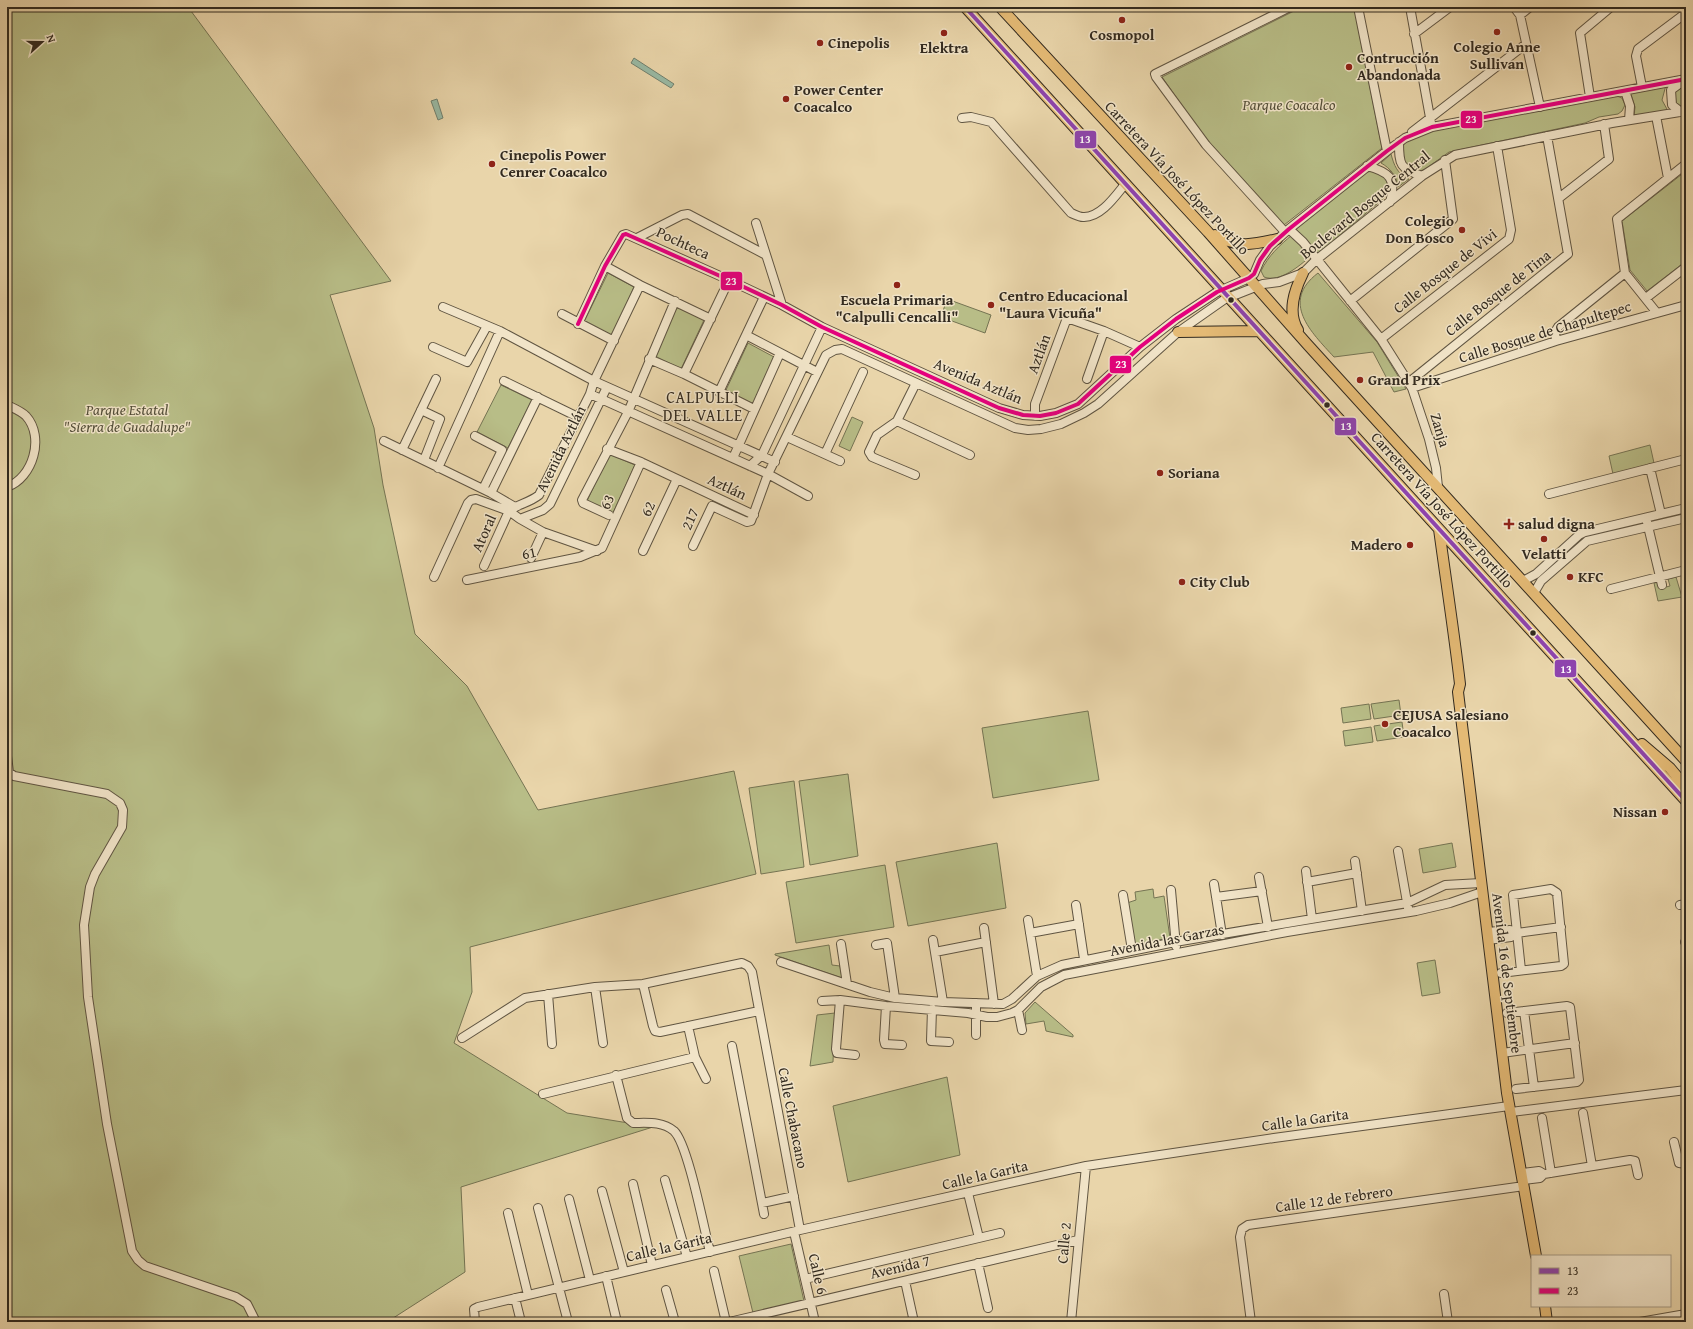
<svg xmlns="http://www.w3.org/2000/svg" width="1693" height="1329" viewBox="0 0 1693 1329" font-family="'Gentium Book Plus',serif">
  <rect width="100%" height="100%" fill="#e9d5aa"/>
  <filter id="stains"><feTurbulence type="fractalNoise" baseFrequency=".005" numOctaves="4"/><feColorMatrix values="0 0 0 0 .2 0 0 0 0 .09 0 0 0 0 .02 0 0 0 .5 -.17"/></filter>
  <radialGradient id="worn" r=".72"><stop offset=".6" stop-color="#630" stop-opacity="0"/><stop offset="1" stop-color="#630" stop-opacity=".3"/></radialGradient>
  <path fill="#b8bd87" stroke="#757453" d="M7,7H188L391,281L330,295L374,428L383,485L415,634L467,686L538,810L734,771L756,874L470,947L472,992L454,1043L567,1113L653,1127L461,1187L465,1272L387,1322H7Z
    M1302,7H1354L1382,148L1284,225L1202,134L1162,77Z
    M1666,85L1662,100L1668,111L1634,117L1635,107L1630,91Z
    M1686,86V108H1681L1676,105L1675,91Z
    M1614,95L1622,98L1625,105L1622,111L1618,114L1599,117L1585,123L1449,152L1424,170L1417,171L1404,163L1402,148L1406,141L1433,130Z
    M1391,154C1394,165 1397,174 1409,179L1398,187C1397,176 1390,168 1381,163Z
    M1374,171C1387,175 1391,186 1384,198L1316,255L1296,229L1367,172Z
    M1686,171V261L1647,291L1630,270L1622,221Z
    M1292,235L1311,256C1299,266 1280,283 1264,277L1261,271C1268,256 1280,245 1292,235Z
    M608,273L634,287L612,337L584,322Z
    M1318,273L1377,342L1406,389L1394,392L1373,352L1334,357C1311,332 1280,302 1318,273Z
    M947,299L991,315L985,333L941,317Z
    M677,307L704,320L681,369L655,356Z
    M748,343L774,357L753,404L726,390Z
    M501,385L532,400L508,448L477,432Z
    M852,417L863,422L850,451L839,446Z
    M1650,445L1654,463L1613,474L1609,456Z
    M609,454L635,465L613,513L587,501Z
    M1676,577L1682,597L1658,601L1654,583L1659,582L1662,588L1670,586L1668,579Z
    M1399,700L1401,715L1374,719L1371,704Z
    M1369,704L1371,719L1343,723L1341,708Z
    M1088,711L1099,780L993,798L982,728Z
    M1402,722L1404,737L1377,741L1374,726Z
    M1371,727L1373,742L1345,746L1343,731Z
    M848,774L858,856L810,865L799,781Z
    M794,781L804,867L761,874L749,788Z
    M997,843L1006,908L908,926L896,862Z
    M1452,843L1456,867L1423,873L1419,849Z
    M885,865L894,927L796,943L786,882Z
    M1153,889L1154,898L1164,896L1170,938L1135,944L1127,903L1136,900L1135,892Z
    M829,945L832,965L840,966L842,978L775,955V954Z
    M1435,960L1440,993L1422,996L1417,963Z
    M1035,1002L1073,1035V1037L1046,1031L1044,1021L1026,1024L1025,1013Z
    M835,1013L833,1062L810,1066L817,1015Z
    M947,1077L960,1155L848,1182L833,1106Z
    M791,1244L804,1301L753,1313L739,1256Z"/>
  <path fill="#99b9a3" stroke="#70806e" d="M634,58L674,84L671,88L631,63Z
    M437,99L443,118L438,120L431,101Z"/>
  <g fill="none" stroke-linecap="round" stroke-linejoin="round">
    <defs>
      <path id="minor" d="M1358,7L1387,151
        M1410,7L1431,123
        M1514,7L1520,15L1540,107
        M1520,15L1530,7
        M1414,34L1450,7
        M1642,87L1636,56L1638,49L1686,13
        M1625,91L1630,106L1629,120
        M1590,97L1580,33L1611,7
        M1681,112L1672,105L1671,90L1682,82
        M1656,116L1668,178
        M962,118L971,117L991,122L1071,213C1074,214 1079,217 1083,217C1101,218 1116,195 1126,183
        M1412,132L1526,44
        M1399,142C1399,166 1400,168 1422,176
        M1367,166C1389,172 1397,178 1390,202
        M1559,198L1609,159L1604,124
        M756,223L782,305
        M1289,229L1303,242L1381,339L1412,388L1429,439L1436,468L1438,487
        M1285,232L1206,145L1156,77L1155,74L1290,7
        M637,238L682,215L688,214L766,255
        M605,266L640,285L711,319
        M1646,298L1686,267
        M1350,301L1453,219L1445,160
        M443,307L500,331L594,381L775,462
        M1657,313L1625,273L1617,219L1686,164
        M562,314L614,341
        M578,324L605,266L623,235L626,234L729,280L782,305L822,327L999,408L1023,415L1040,416L1056,413L1078,404L1140,347L1176,319L1217,292L1249,278L1254,274L1260,260L1270,246L1289,229L1387,151L1405,138L1432,127L1686,79
        M746,335L817,372
        M1381,339L1509,239L1511,230L1497,146
        M1556,341L1555,332L1558,327L1625,273
        M433,347L467,362L487,326
        M649,359L684,374L754,409
        M684,374L729,280
        M1087,379L1104,331
        M504,381L578,417
        M1408,383L1568,254L1547,136
        M1412,388L1556,341L1686,305
        M719,392L764,297
        M590,394L768,474L808,496
        M7,405C13,408 21,411 26,416C45,437 33,478 7,487
        M421,410L440,419L424,460
        M1035,416V404L1067,318L1104,331L1140,347
        M897,421L970,455
        M475,436L502,450L483,489
        M787,437L840,461
        M384,441L491,493L515,507
        M607,449L641,462L754,515
        M402,450L436,379
        M825,454L863,372
        M733,458L780,353
        M750,466L762,455L822,327
        M438,468L500,331
        M1650,468L1661,514
        M915,475L872,457L869,452L877,435L897,421L916,383
        M491,493L538,397
        M1549,494L1686,459
        M509,511C518,504 529,503 539,495L590,394L594,381L640,285
        M609,515L583,503L582,500L628,412L675,301
        M520,519L543,532L597,551
        M1647,522L1662,585
        M693,546L712,506L747,522L751,521L768,474L826,355L835,350L842,349L1015,428L1028,430L1041,429L1061,424L1084,413L1098,404L1178,332L1225,299L1263,284L1279,282L1303,273L1316,260L1422,176L1455,155L1612,123L1686,111
        M643,551L677,479
        M531,558L543,532
        M484,566L509,511
        M434,577L468,503L471,500L476,499L509,511L520,519L543,510L550,504L607,387
        M467,580L580,557L602,548L641,462
        M1523,581L1536,574L1579,535L1585,532L1686,508
        M1611,589L1686,570
        M1534,593L1541,581L1587,541L1686,518
        M7,756L9,772L14,776L107,794L120,803L123,810L122,827L95,874L90,887L84,925L88,997L107,1124L132,1251L138,1260L145,1266L236,1297L247,1304L256,1322
        M1398,851L1408,908
        M1355,861L1362,911
        M1306,871L1312,919
        M1259,877L1268,927
        M1307,882L1357,873
        M1214,884L1222,935
        M1171,890L1176,946
        M1123,895L1132,950
        M1216,897L1262,891
        M1076,905L1084,959
        M1680,905L1686,904
        M1028,920L1037,976
        M984,928L994,1004
        M1487,932L1510,930L1517,933
        M1030,933L1079,924
        M933,940L943,1002
        M1488,940L1511,937L1517,933L1561,927
        M1685,942H1686
        M841,944L847,984
        M876,945L887,943L895,998
        M935,952L986,942
        M781,962L870,992L895,998L943,1002L1003,1004L1012,999L1037,976L1062,965L1175,942L1407,903L1445,885L1481,883
        M1501,973L1561,966L1564,964L1557,893L1551,889L1513,895L1521,970
        M643,984L653,1026L655,1031L660,1032L759,1011
        M595,987L603,1043
        M548,994L552,1044
        M840,1000L836,1049L837,1053L855,1055
        M822,1001L840,1000L886,1006L968,1013L987,1017H997L1012,1013L1018,1010L1041,987L1064,975L1287,932L1416,911L1450,903L1482,892
        M886,1006L884,1040L885,1044L902,1045
        M932,1009L931,1041L949,1042
        M1018,1010L1022,1030
        M1524,1011L1534,1087
        M1507,1013L1567,1006L1570,1007L1579,1080L1577,1082L1516,1089
        M688,1026L695,1057L706,1079
        M976,1035V1003
        M462,1038L525,998L595,987L643,984L742,963L748,966L752,972L800,1230
        M732,1046L764,1214
        M1502,1053L1575,1043
        M616,1075L627,1118L633,1123C647,1123 662,1121 674,1131C688,1144 704,1229 710,1252
        M543,1094L695,1057
        M1511,1112L1686,1090
        M1583,1113L1592,1166
        M1542,1118L1551,1173
        M1674,1142L1679,1163L1686,1164
        M1521,1173L1539,1171L1544,1174
        M665,1180L687,1257
        M1523,1180L1540,1178L1544,1174L1630,1160L1635,1161L1638,1175
        M633,1184L652,1265
        M602,1191L624,1272
        M968,1193L979,1238
        M569,1199L590,1280
        M762,1203L794,1196
        M538,1208L568,1322
        M508,1213L528,1295
        M794,1232L815,1322
        M978,1263L988,1308
        M714,1271L726,1322
        M606,1276L617,1322
        M805,1279L1000,1233
        M905,1281L914,1322
        M666,1290L675,1322
        M1444,1294L1448,1322
        M515,1298L521,1322
        M475,1322L474,1309L478,1307L800,1230L1086,1166L1274,1138L1509,1106
        M729,1322L1078,1240
        M1071,1322L1086,1166
        M1251,1322L1240,1237L1242,1229L1248,1225L1524,1186
        M1640,1322L1686,1314"/>
      <path id="major" d="M965,7L1686,801
        M1000,7L1208,232L1307,344L1686,761
        M1215,235C1238,248 1252,245 1277,239
        M1298,330C1287,312 1294,291 1303,273
        M1178,332L1259,331
        M1439,529C1446,581 1454,632 1460,684L1458,692L1507,1093L1536,1256
        M1642,744L1670,768L1686,787
        M1545,1306L1547,1322"/>
    </defs>
    <use href="#minor" stroke="#605542" stroke-width="10"/>
    <use href="#major" stroke="#322a1f" stroke-width="12"/>
    <use href="#minor" stroke="#f1e4c8" stroke-width="8"/>
    <use href="#major" stroke="#e4ba75" stroke-width="10"/>
    <defs>
      <path id="bus-1" d="M965,7L1686,801"/>
      <path id="bus-2" d="M578,324L605,266L623,235L626,234L729,280L782,305L822,327L999,408L1023,415L1040,416L1056,413L1078,404L1140,347L1176,319L1217,292L1249,278L1254,274L1260,260L1270,246L1289,229L1387,151L1405,138L1432,127L1686,79"/>
    </defs>
    <use href="#bus-1" stroke="#f1e4c8" stroke-width="7"/>
    <use href="#bus-2" stroke="#f1e4c8" stroke-width="7"/>
    <use href="#bus-1" stroke="#8e44ad" stroke-width="4"/>
    <use href="#bus-2" stroke="#e5007d" stroke-width="4"/>
  </g>
  <g fill="#8f2418" stroke="#f1e4c8" stroke-width="1.5">
    <circle cx="1122" cy="20" r="4"/>
    <circle cx="1497" cy="32" r="4"/>
    <circle cx="944" cy="33" r="4"/>
    <circle cx="820" cy="43" r="4"/>
    <circle cx="1349" cy="67" r="4"/>
    <circle cx="786" cy="99" r="4"/>
    <circle cx="492" cy="164" r="4"/>
    <circle cx="1462" cy="230" r="4"/>
    <circle cx="897" cy="285" r="4"/>
    <circle cx="991" cy="305" r="4"/>
    <circle cx="1360" cy="380" r="4"/>
    <circle cx="1160" cy="473" r="4"/>
    <path d="M1507 518h4v4h4v4h-4v4h-4v-4h-4v-4h4z"/>
    <circle cx="1544" cy="539" r="4"/>
    <circle cx="1410" cy="545" r="4"/>
    <circle cx="1570" cy="577" r="4"/>
    <circle cx="1182" cy="582" r="4"/>
    <circle cx="1385" cy="724" r="4"/>
    <circle cx="1665" cy="812" r="4"/>
  </g>
  <g fill="#322a1f" stroke="#f1e4c8" stroke-width="1.5">
    <circle cx="1231" cy="300" r="3.5"/>
    <circle cx="1327" cy="405" r="3.5"/>
    <circle cx="1533" cy="633" r="3.5"/>
  </g>
  <g text-anchor="middle" stroke-width="3" stroke-linejoin="round" paint-order="stroke">
    <g font-size="15" font-weight="bold" fill="#322a1f" stroke="#f1e4c8" text-anchor="start">
      <text x="1122" y="40" text-anchor="middle">Cosmopol</text>
      <text x="828" y="48">Cinepolis</text>
      <text x="1497" y="52" text-anchor="middle">Colegio Anne<tspan x="1497" dy="17">Sullivan</tspan></text>
      <text x="944" y="53" text-anchor="middle">Elektra</text>
      <text x="1357" y="63">Contrucción<tspan x="1357" dy="17">Abandonada</tspan></text>
      <text x="794" y="95">Power Center<tspan x="794" dy="17">Coacalco</tspan></text>
      <text x="500" y="160">Cinepolis Power<tspan x="500" dy="17">Cenrer Coacalco</tspan></text>
      <text x="1454" y="226" text-anchor="end">Colegio<tspan x="1454" dy="17">Don Bosco</tspan></text>
      <text x="999" y="301">Centro Educacional<tspan x="999" dy="17">"Laura Vicuña"</tspan></text>
      <text x="897" y="305" text-anchor="middle">Escuela Primaria<tspan x="897" dy="17">"Calpulli Cencalli"</tspan></text>
      <text x="1368" y="385">Grand Prix</text>
      <text x="1168" y="478">Soriana</text>
      <text x="1518" y="529">salud digna</text>
      <text x="1402" y="550" text-anchor="end">Madero</text>
      <text x="1544" y="559" text-anchor="middle">Velatti</text>
      <text x="1578" y="582">KFC</text>
      <text x="1190" y="587">City Club</text>
      <text x="1393" y="720">CEJUSA Salesiano<tspan x="1393" dy="17">Coacalco</tspan></text>
      <text x="1657" y="817" text-anchor="end">Nissan</text>
    </g>
    <g font-size="15" font-style="italic" fill="#544f39" stroke="#f1e4c8">
      <text x="1289" y="110">Parque Coacalco</text>
      <text x="127" y="415">Parque Estatal<tspan x="127" dy="17">"Sierra de Guadalupe"</tspan></text>
    </g>
    <g font-size="15" fill="#322a1f" stroke="#f1e4c8">
      <text transform="translate(1177 178) rotate(47)" y="5">Carretera Vía José López Portillo</text>
      <text transform="translate(1365 205) rotate(-39)" y="5">Boulevard Bosque Central</text>
      <text transform="translate(683 243) rotate(25)" y="5">Pochteca</text>
      <text transform="translate(1445 271) rotate(-38)" y="5">Calle Bosque de Vivi</text>
      <text transform="translate(1498 293) rotate(-38)" y="5">Calle Bosque de Tina</text>
      <text transform="translate(1545 332) rotate(-17)" y="5">Calle Bosque de Chapultepec</text>
      <text transform="translate(1039 354) rotate(-70)" y="5">Aztlán</text>
      <text transform="translate(978 381) rotate(23)" y="5">Avenida Aztlán</text>
      <text transform="translate(1440 430) rotate(73)" y="5">Zanja</text>
      <text transform="translate(561 449) rotate(-64)" y="5">Avenida Aztlán</text>
      <text transform="translate(727 487) rotate(25)" y="5">Aztlán</text>
      <text transform="translate(607 502) rotate(-65)" y="5">63</text>
      <text transform="translate(648 509) rotate(-65)" y="5">62</text>
      <text transform="translate(1442 510) rotate(48)" y="5">Carretera Vía José López Portillo</text>
      <text transform="translate(690 519) rotate(-66)" y="5">217</text>
      <text transform="translate(484 533) rotate(-66)" y="5">Atoral</text>
      <text transform="translate(529 553) rotate(-12)" y="5">61</text>
      <text transform="translate(1167 940) rotate(-11)" y="5">Avenida las Garzas</text>
      <text transform="translate(1507 973) rotate(83)" y="5">Avenida 16 de Septiembre</text>
      <text transform="translate(793 1118) rotate(79)" y="5">Calle Chabacano</text>
      <text transform="translate(1305 1120) rotate(-8)" y="5">Calle la Garita</text>
      <text transform="translate(985 1175) rotate(-13)" y="5">Calle la Garita</text>
      <text transform="translate(1334 1199) rotate(-8)" y="5">Calle 12 de Febrero</text>
      <text transform="translate(1064 1243) rotate(-85)" y="5">Calle 2</text>
      <text transform="translate(669 1247) rotate(-13)" y="5">Calle la Garita</text>
      <text transform="translate(900 1267) rotate(-13)" y="5">Avenida 7</text>
      <text transform="translate(818 1274) rotate(77)" y="5">Calle 6</text>
    </g>
    <g font-size="16" letter-spacing="1" fill="#322a1f" stroke="#f1e4c8">
      <text x="703" y="403">CALPULLI<tspan x="703" dy="18">DEL VALLE</tspan></text>
    </g>
  </g>
  <g stroke="#f1e4c8" stroke-width="1.5">
    <rect x="1460" y="110" width="23" height="19" rx="4" fill="#e5007d"/>
    <rect x="1074" y="130" width="23" height="19" rx="4" fill="#8e44ad"/>
    <rect x="720" y="271" width="23" height="20" rx="4" fill="#e5007d"/>
    <rect x="1109" y="355" width="23" height="19" rx="4" fill="#e5007d"/>
    <rect x="1334" y="417" width="23" height="19" rx="4" fill="#8e44ad"/>
    <rect x="1554" y="659" width="23" height="19" rx="4" fill="#8e44ad"/>
  </g>
  <g font-size="11" text-anchor="middle" font-weight="bold" fill="#fff">
    <text x="1471" y="123">23</text>
    <text x="1085" y="143">13</text>
    <text x="731" y="285">23</text>
    <text x="1121" y="368">23</text>
    <text x="1346" y="430">13</text>
    <text x="1566" y="673">13</text>
  </g>
  <rect width="1693" height="1329" fill="none" stroke="#e9d5aa" stroke-width="24"/>
  <rect x="8" y="8" width="1677" height="1313" fill="none" stroke="#322a1f" stroke-width="2"/>
  <rect x="12" y="12" width="1669" height="1305" fill="none" stroke="#322a1f"/>
  <rect x="1531" y="1255" width="140" height="52" fill="#f1e4c8" stroke="#a59a84"/>
  <rect x="1539" y="1268" width="20" height="6" fill="#8e44ad" stroke="#a59a84"/>
  <text x="1567" y="1275" font-size="12" fill="#322a1f">13</text>
  <rect x="1539" y="1288" width="20" height="6" fill="#e5007d" stroke="#a59a84"/>
  <text x="1567" y="1295" font-size="12" fill="#322a1f">23</text>
  <g transform="translate(42 42) rotate(69)" stroke="#f1e4c8" stroke-width="3" paint-order="stroke">
  <path d="M0-3L7 15L0 10L-7 15Z" fill="#322a1f"/>
  <text y="-6" font-size="11" font-weight="bold" text-anchor="middle" fill="#322a1f">N</text>
  </g>
  <rect width="100%" height="100%" filter="url(#stains)"/>
  <rect width="100%" height="100%" fill="url(#worn)"/>
</svg>
